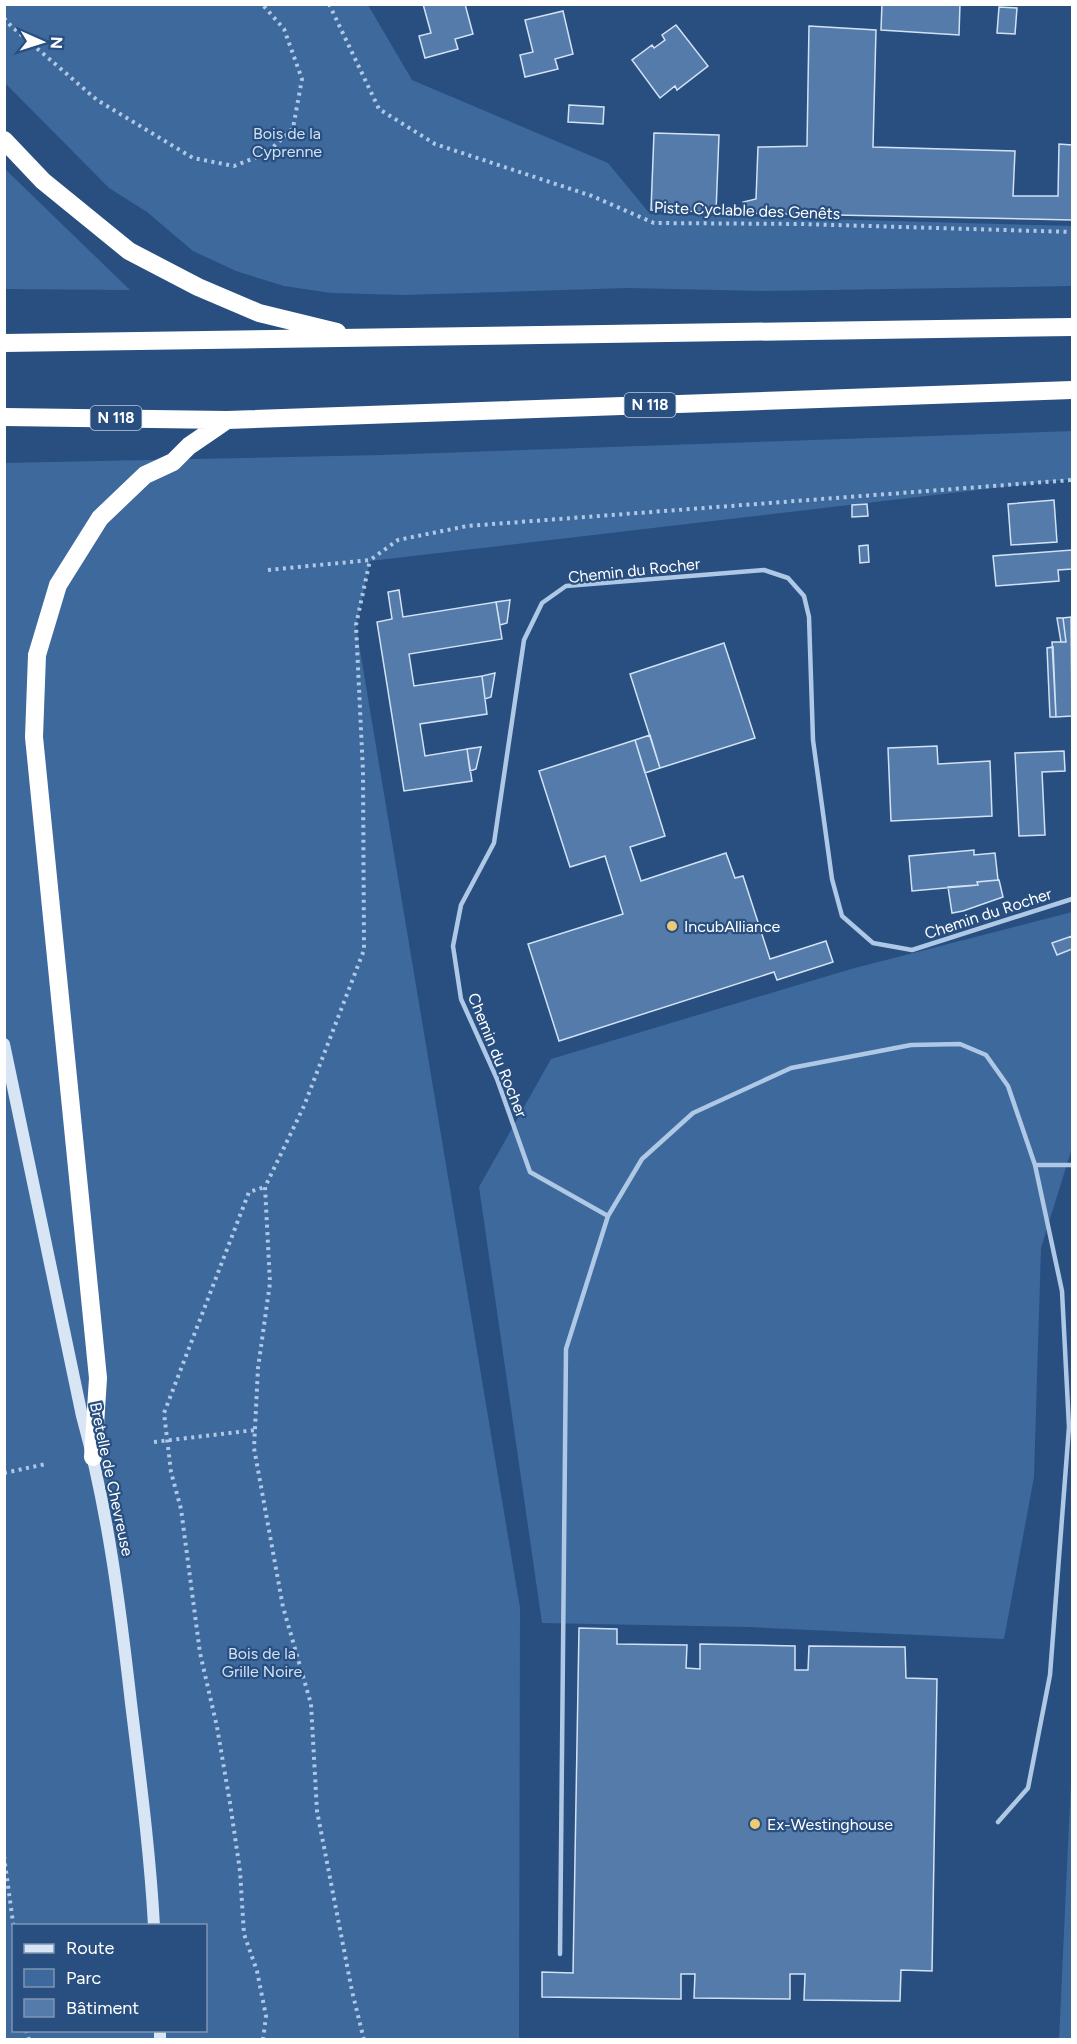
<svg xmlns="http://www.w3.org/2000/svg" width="1077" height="2044" viewBox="0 0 1077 2044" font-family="Figtree,sans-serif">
  <rect width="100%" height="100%" fill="#284f80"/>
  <path fill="#3d699d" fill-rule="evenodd" d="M4,5H368L412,80L608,163L650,214L1072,226V286L764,291L627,288L404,295L331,293L284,286L236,271L193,251L147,212L109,188L5,83Z
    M5,169L130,290L5,289Z
    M1072,431V479L370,561L356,626L520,1608L519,2039H5L4,463L382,455ZM14,1926H206V2030H14Z
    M1072,912V1148L1041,1248L1034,1477L1004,1639L748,1627L542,1623L479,1187L551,1059L851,969Z
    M1072,1759V2039L1059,2040Z"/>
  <path fill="#557baa" stroke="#d2e2f5" stroke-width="1.5" d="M423,4H465L473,34L455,39L458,49L425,58L419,36L431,33Z
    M882,4H960L959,35L881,30Z
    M999,7L1017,8L1015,34L997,33Z
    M563,11L573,54L555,59L558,69L525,77L520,55L533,52L525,20Z
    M676,25L708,66L677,90L675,86L660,98L632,60L652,45L654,48L665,40L662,35Z
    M809,26L876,30L873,147L1015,151L1013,196H1058L1059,144L1072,145V220L743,213V202L756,199L758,147L807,146Z
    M569,105L604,107L603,124L568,122Z
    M654,133L719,135L716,212L651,210Z
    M1054,500L1057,542L1011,545L1008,504Z
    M867,504L868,516L852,517V505Z
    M868,545L869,562L860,563L859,546Z
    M1072,550V569L1058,570L1059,581L996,586L993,556Z
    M399,590L403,617L496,602L502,639L409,654L414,686L482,676L487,714L420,724L425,756L467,749L472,781L404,791L377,622L392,619L388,592Z
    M510,600L507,623L500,625L496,602Z
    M1071,617L1072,716L1056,717L1052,642H1066L1063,618Z
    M1057,618H1063L1066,642H1061Z
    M724,643L755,738L660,768L630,674Z
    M1053,647L1056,717H1050L1047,648Z
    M495,673L491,697L485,699L482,676Z
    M650,735L660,768L645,773L635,740Z
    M635,740L665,836L630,847L641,881L726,853L735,878L743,876L770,959L826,941L833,962L777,980L774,972L559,1041L528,944L623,914L605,856L570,867L539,771Z
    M937,746L938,764L990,761L992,816L891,821L888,748Z
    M481,747L476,769L470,771L467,749Z
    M1064,751L1065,771L1042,772L1045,835L1019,836L1015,753Z
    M974,850V855L995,853L998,880L977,882L978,885L912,891L909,856Z
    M999,880L1003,897L963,911L952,913L948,887L978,885L977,882Z
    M1072,936V949L1057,955L1052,943Z
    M579,1628L617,1629V1644L687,1645L686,1668L700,1669V1644L795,1646V1670H808L809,1646L905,1647L906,1678L937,1679L932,1971L901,1970L900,2001L804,2000L805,1974H790V1999L694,1998L695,1974H681V1999L542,1997V1972L573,1973Z"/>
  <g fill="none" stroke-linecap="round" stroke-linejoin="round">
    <path stroke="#afc8e5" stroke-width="4" stroke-dasharray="3 4.5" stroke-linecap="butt" d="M329,4L379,109L435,144L592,196L654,223L801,224L1072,232
      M4,18L11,26L97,100L193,158L234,166L267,153L293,128L302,79L284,29L262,4
      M268,570L370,560L398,540L467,526L1072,480
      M154,1442L255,1430
      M4,1473L46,1464
      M4,1856L14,1930
      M26,2030L29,2040
      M263,2040L266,2016L257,1971L244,1934L240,1871L230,1803L217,1727L200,1653L181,1509L171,1472L164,1413L249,1192L265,1187
      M364,2040L352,1991L317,1811L311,1704L283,1607L254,1448L258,1368L270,1283L265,1187L304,1106L364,950L363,772L356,625L370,560"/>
    <path stroke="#afc8e5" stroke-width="4.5" d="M1035,1165H1072
      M608,1216L530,1172L497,1079L461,999L453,946L461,905L494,843L524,640L542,603L566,586L764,570L788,578L804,596L809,617L813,740L832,879L842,916L873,943L912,950L1072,899
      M560,1954L566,1349L608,1216L642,1159L693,1113L791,1068L911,1045L960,1044L986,1055L1008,1086L1035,1165L1062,1291L1069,1427L1050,1675L1028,1788L998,1822"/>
    <path stroke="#d8e5f5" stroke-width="12" d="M4,1044L82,1416C108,1510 120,1606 131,1703C140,1777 150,1851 154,1926
      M160,2030V2040"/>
    <path stroke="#fff" stroke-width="18" d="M4,140L43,181L129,251L198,287L259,313L337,332
      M4,343L1072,327
      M4,417L227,420L1072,390
      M93,1457L98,1378L34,737L37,655L58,585L100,518L145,475L173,462L189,446L227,420"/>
  </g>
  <g fill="#edca76" stroke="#284f80" stroke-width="2">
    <circle cx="672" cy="926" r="6"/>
    <circle cx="755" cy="1824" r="6"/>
  </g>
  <g text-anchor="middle" stroke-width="4.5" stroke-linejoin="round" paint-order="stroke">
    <g fill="#284f80" stroke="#becad9" stroke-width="1.5">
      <rect x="624.5" y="393" width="51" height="24" rx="4.5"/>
      <rect x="90.5" y="406" width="51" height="24" rx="4.5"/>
    </g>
    <g font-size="15" font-weight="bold" fill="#fff">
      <text x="650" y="410">N 118</text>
      <text x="116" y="423">N 118</text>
    </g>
    <g font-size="16" fill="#d2e2f5" stroke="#284f80">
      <text x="287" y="139">Bois de la<tspan x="287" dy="18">Cyprenne</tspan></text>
      <text x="262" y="1659">Bois de la<tspan x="262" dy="18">Grille Noire</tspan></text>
    </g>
    <g font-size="16" fill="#fff" stroke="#284f80">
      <text transform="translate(747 210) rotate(2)" y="6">Piste Cyclable des Genêts</text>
      <text transform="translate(634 570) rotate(-6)" y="6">Chemin du Rocher</text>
      <text transform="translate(988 913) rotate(-18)" y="6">Chemin du Rocher</text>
      <text transform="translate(498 1055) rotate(68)" y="6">Chemin du Rocher</text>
      <text transform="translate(112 1479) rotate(78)" y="6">Bretelle de Chevreuse</text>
    </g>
    <g font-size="16" fill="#fff" stroke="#284f80" text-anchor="start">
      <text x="684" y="932">IncubAlliance</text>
      <text x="767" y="1830">Ex-Westinghouse</text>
    </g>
  </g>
  <rect width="1077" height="2044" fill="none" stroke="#ffffff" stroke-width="12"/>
  <rect x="12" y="1924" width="195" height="108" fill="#284f80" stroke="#7e95b3" stroke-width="1.5"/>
  <rect x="24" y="1944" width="30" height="9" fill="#d8e5f5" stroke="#7e95b3" stroke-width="1.5"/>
  <text x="66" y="1954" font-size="18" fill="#ffffff">Route</text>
  <rect x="24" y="1969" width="30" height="18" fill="#3d699d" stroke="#7e95b3" stroke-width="1.5"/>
  <text x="66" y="1984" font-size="18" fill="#ffffff">Parc</text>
  <rect x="24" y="1999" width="30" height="18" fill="#557baa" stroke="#7e95b3" stroke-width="1.5"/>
  <text x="66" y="2014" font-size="18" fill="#ffffff">Bâtiment</text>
  <g transform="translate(42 42) rotate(93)" stroke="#284f80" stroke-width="4.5" paint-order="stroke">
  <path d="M0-4.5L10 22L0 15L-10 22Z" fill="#ffffff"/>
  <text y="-9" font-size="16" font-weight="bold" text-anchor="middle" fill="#ffffff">N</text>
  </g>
</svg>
